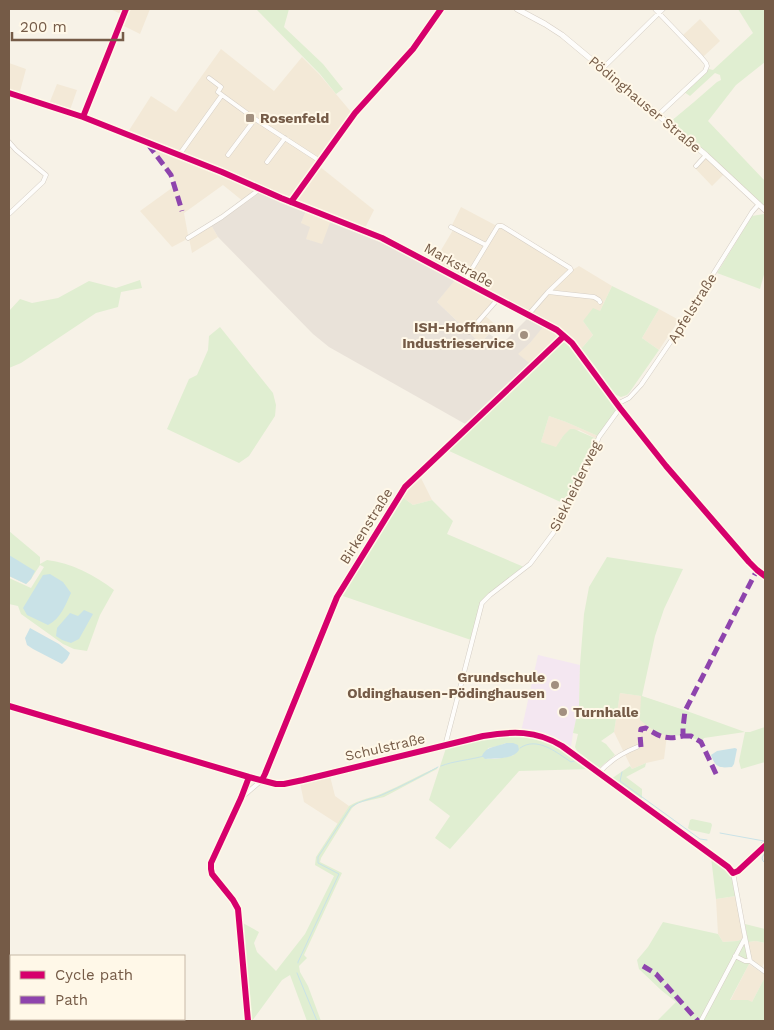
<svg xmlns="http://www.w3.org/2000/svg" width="774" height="1030" viewBox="0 0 774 1030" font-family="'Work Sans',sans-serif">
  <rect width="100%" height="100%" fill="#f7f2e7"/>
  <path fill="#f3e9d7" d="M110,9H150L140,34L118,23L121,14Z
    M700,19L720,41L703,57L682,36Z
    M221,49L274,91L302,57L319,74L352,113L320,158L319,166L374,210L363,232L322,245L306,239L301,223L306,211L244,202L223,185L184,213L188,235L191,237L211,225L218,237L192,253L189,238L172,247L140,211L176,185L171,174L151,147L149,140L128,132L151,96L176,112Z
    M9,63L26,69L19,95L9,92Z
    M57,84L77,90L70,110L49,104Z
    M703,154L724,174L712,186L693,166Z
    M461,207L495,225L501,223L574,269L579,266L612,286L600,311L583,321L593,335L581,349L565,332L532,365L517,354L530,343L546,321L497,296L483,314L497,326L480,343L437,302L458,275L434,262L453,230L450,229Z
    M659,309L679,320L659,350L642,338Z
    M549,416L566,422L598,436L597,439L579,430L563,436L556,448L541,442Z
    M419,474L432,500L413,505L401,496L407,488Z
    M620,693L642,696L641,706L659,733L667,735L664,759L646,763L632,769L614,732Z
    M330,776L335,796L349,806L338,824L304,802L300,783Z
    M736,896L743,939L737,941L723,942L718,934L716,899Z
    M756,941L765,943V961L762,968L752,961L748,942Z
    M749,964L765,975V977L752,1002L730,1001Z"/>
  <path fill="#e9e2d9" d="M257,193H261L306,211L301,223L310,227L306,239L322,244L331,220L379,239L400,249L455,280L437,302L480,343L489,334L503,343L527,319L543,327L530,343L518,354L532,365L467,425L329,347L313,334L218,237L211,225Z"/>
  <path fill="#f4e7f1" d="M538,655L580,665L579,706L573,733L571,747L553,736L532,732H521Z"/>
  <path fill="#e0eed1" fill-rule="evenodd" d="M256,9H289L284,27L323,64L343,89L336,94L320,74Z
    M738,9H765V62L736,85L708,121L765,181V208L670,122L694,102L717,82L721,80L720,75L715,73L690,96L684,92L709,69L713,70L753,33Z
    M764,214L765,215V271L760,289L717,273L752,216Z
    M140,280L142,288L121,292L118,307L96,313L21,363L9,368V311L20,299L32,303L58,298L89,281L116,288Z
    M612,286L659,309L642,338L659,350L629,393L627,395L621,397L614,394L595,366L581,349L593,335L583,321L593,308L600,311Z
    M220,327L273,393L276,405L275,416L249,456L239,463L167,429L189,379L197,375L208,350L209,336Z
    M562,342L567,343L578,356L617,407L618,410L598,436L566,422L549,416L541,442L556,447L563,436L570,429H574L597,439L584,470L567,505L447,450Z
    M401,496L413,505L432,500L453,521L447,534L524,567L482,601L479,606L471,640L340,595Z
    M9,531L40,557V564L47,560C71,563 95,575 114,590L100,615L87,651L74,649L63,644L21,614L18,606L9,604V578L31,588L44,567L40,565L31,579L26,584L9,576Z
    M607,557L683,569L664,609L655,636L642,696L684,710L745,732H750L765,727V762L741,769L739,761L745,732L704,738L701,742C686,733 680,737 665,735C656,733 647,726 640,720V715L641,696L620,693L614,732L601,741L606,744L615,755L599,768L577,751L575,747L578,734L573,733L579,706L580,665L584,614L589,587Z
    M504,735C517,735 531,735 544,739C561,745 576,758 591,769L519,771L450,849L435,838L450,816L429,800L446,748L481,739ZM506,743L514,755L497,759H485L488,748L498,746Z
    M646,763L645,767L626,777L642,789V801L611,779L630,766L632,769Z
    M438,767L437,769L384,797L358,803L352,808L321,858L320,862L342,873L304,955L307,958L299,966L300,972L308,986L321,1021H307L290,975L282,980L252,1021H251L241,922L259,932L254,943L257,952L276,971L305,934L334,876L315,865L316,857L349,806C360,799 372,798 383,793C402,785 419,775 438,767Z
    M692,819L711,823L712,825L710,833L709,834L691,830L688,828L690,820Z
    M711,857L728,870L731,873L736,896L716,899Z
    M663,922L718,934L723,942L737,941L743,939L749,964L730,1000H748L752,1002L765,977V1021H657L676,1002L661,990L639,969L637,960L648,947Z
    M745,924L765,929V943L756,941L748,942Z"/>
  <path fill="#c9e2e7" d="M9,555L35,571L31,579L26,584L9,576Z
    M50,574L63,582L71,593C65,606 61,618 48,625L27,615L23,608L43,575Z
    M84,610L93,614L79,639L71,643L62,640L56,636L57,628L70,613L78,616Z
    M30,628L59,644L70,653L67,659L62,664L33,649L27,645L25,638Z
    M506,743H513L518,745L519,750C513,760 496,758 485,759L482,756C486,746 497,747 506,743Z
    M735,748L737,749L734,764L732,767C719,768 716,768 711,755L717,751Z"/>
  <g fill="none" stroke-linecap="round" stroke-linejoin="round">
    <path stroke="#c9e2e7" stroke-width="1" d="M520,748C537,736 556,752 571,762L577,760
      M441,766C453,761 470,760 484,756
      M622,772L620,781L700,839L707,840
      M720,833L764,841L761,843L762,844
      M765,852L762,858L763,861L765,863
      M298,963V962L339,874L318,863V857L351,807C361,800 373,799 384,794C402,786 420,777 438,767
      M297,973L317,1021"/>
    <defs>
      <path id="street" d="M655,9L701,57L706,63L707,66L705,71L658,115
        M602,69L663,9
        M209,78L221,87L218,92L222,95
        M9,93L83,117L222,172L281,198L382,238L557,330L572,343L620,408L666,466L749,562L757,570L765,576
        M83,117L126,9
        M9,142L16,150L46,175L43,182L9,214
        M179,155L222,95L255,119L320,161
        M228,155L255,119
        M267,162L285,138
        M696,166L706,155
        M291,202L355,113L413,49L441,9
        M451,227L486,245
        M188,238L222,217L260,189
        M464,282L498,226H502L570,268L571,270L548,292L528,315
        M548,292L594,297L599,300L600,302
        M469,332L497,300
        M617,404L629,398L641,385L671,341L752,212L759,204
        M9,706L249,777L276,784H284L303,780L483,736C512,731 536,730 562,746L730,869L733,873L734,878L744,932L750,961L765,972
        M445,746L482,603L490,595L530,564L554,532L564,515L586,470L599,437L620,408
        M599,773C609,761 622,753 637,747
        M241,798L262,780L265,774L337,597L405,487L564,336
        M733,873L738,871L765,846
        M735,956L745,961H750
        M248,1021L238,909L233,900L212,874L211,869V863L241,798L249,777
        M701,1021L745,938"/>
      <path id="secondary" d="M517,9L545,24L562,35L706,155L765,210"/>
    </defs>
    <use href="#street" stroke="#d5cec5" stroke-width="5"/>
    <use href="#secondary" stroke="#d6cec4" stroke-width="6"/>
    <use href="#street" stroke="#fefdfb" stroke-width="4"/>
    <use href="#secondary" stroke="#fefdfb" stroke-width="5"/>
    <path stroke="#8e44ad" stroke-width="5" stroke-dasharray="10 5" stroke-linecap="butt" d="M150,144V147L171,175L182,211
      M683,736H691L701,742L718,778
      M641,747L640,735L641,729L646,728C660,737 666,740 683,736V728L685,711L757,570
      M643,966L656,974L698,1021"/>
    <defs>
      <path id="cycleway" d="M9,93L83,117L222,172L281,198L382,238L557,330L572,343L620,408L666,466L749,562L757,570L765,576
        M83,117L126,9
        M291,202L355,113L413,49L441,9
        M9,706L249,777L276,784H284L303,780L483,736C512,731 536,730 562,746L728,867L733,873L738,871L765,846
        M262,780L265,774L337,597L405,487L564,336
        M248,1021L238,909L233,900L212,874L211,869V863L241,798L249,777"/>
    </defs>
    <use href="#cycleway" stroke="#fff8e8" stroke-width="9"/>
    <use href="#cycleway" stroke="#d6006c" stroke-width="6"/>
  </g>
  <g fill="#a2907f" stroke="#fff8e8" stroke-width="2">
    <rect x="245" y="113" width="10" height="10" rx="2.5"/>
    <circle cx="524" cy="335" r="5"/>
    <circle cx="555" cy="685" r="5"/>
    <circle cx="563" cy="712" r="5"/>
  </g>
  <g text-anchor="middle" stroke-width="4" stroke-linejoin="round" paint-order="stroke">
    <g font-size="14" fill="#755b47" stroke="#fff8e8">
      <text transform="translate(645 104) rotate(40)" y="5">Pödinghauser Straße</text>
      <text transform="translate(459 265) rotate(29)" y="5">Markstraße</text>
      <text transform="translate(692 308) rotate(-58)" y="5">Apfelstraße</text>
      <text transform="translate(575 486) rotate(-64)" y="5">Siekheiderweg</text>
      <text transform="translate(366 526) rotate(-58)" y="5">Birkenstraße</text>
      <text transform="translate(385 747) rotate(-13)" y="5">Schulstraße</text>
    </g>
    <g font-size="14" font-weight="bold" fill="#755b47" stroke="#fff8e8" text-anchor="start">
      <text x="260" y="123">Rosenfeld</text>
      <text x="514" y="332" text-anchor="end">ISH-Hoffmann<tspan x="514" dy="16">Industrieservice</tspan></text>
      <text x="545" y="682" text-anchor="end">Grundschule<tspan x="545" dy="16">Oldinghausen-Pödinghausen</tspan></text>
      <text x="573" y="717">Turnhalle</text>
    </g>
  </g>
  <rect width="774" height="1030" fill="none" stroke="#755b47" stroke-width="20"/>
  <rect x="10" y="955" width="175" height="65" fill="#fff8e8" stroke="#c8b9a8"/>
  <rect x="20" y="971" width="25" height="8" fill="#d6006c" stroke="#c8b9a8"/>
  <text x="55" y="980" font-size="15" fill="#755b47">Cycle path</text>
  <rect x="20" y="996" width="25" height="8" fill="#8e44ad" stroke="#c8b9a8"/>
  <text x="55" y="1005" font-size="15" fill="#755b47">Path</text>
  <path d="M12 32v8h111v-8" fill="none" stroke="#755b47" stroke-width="2.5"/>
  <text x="20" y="32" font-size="15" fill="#755b47" stroke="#fff8e8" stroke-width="4" paint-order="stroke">200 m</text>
</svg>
